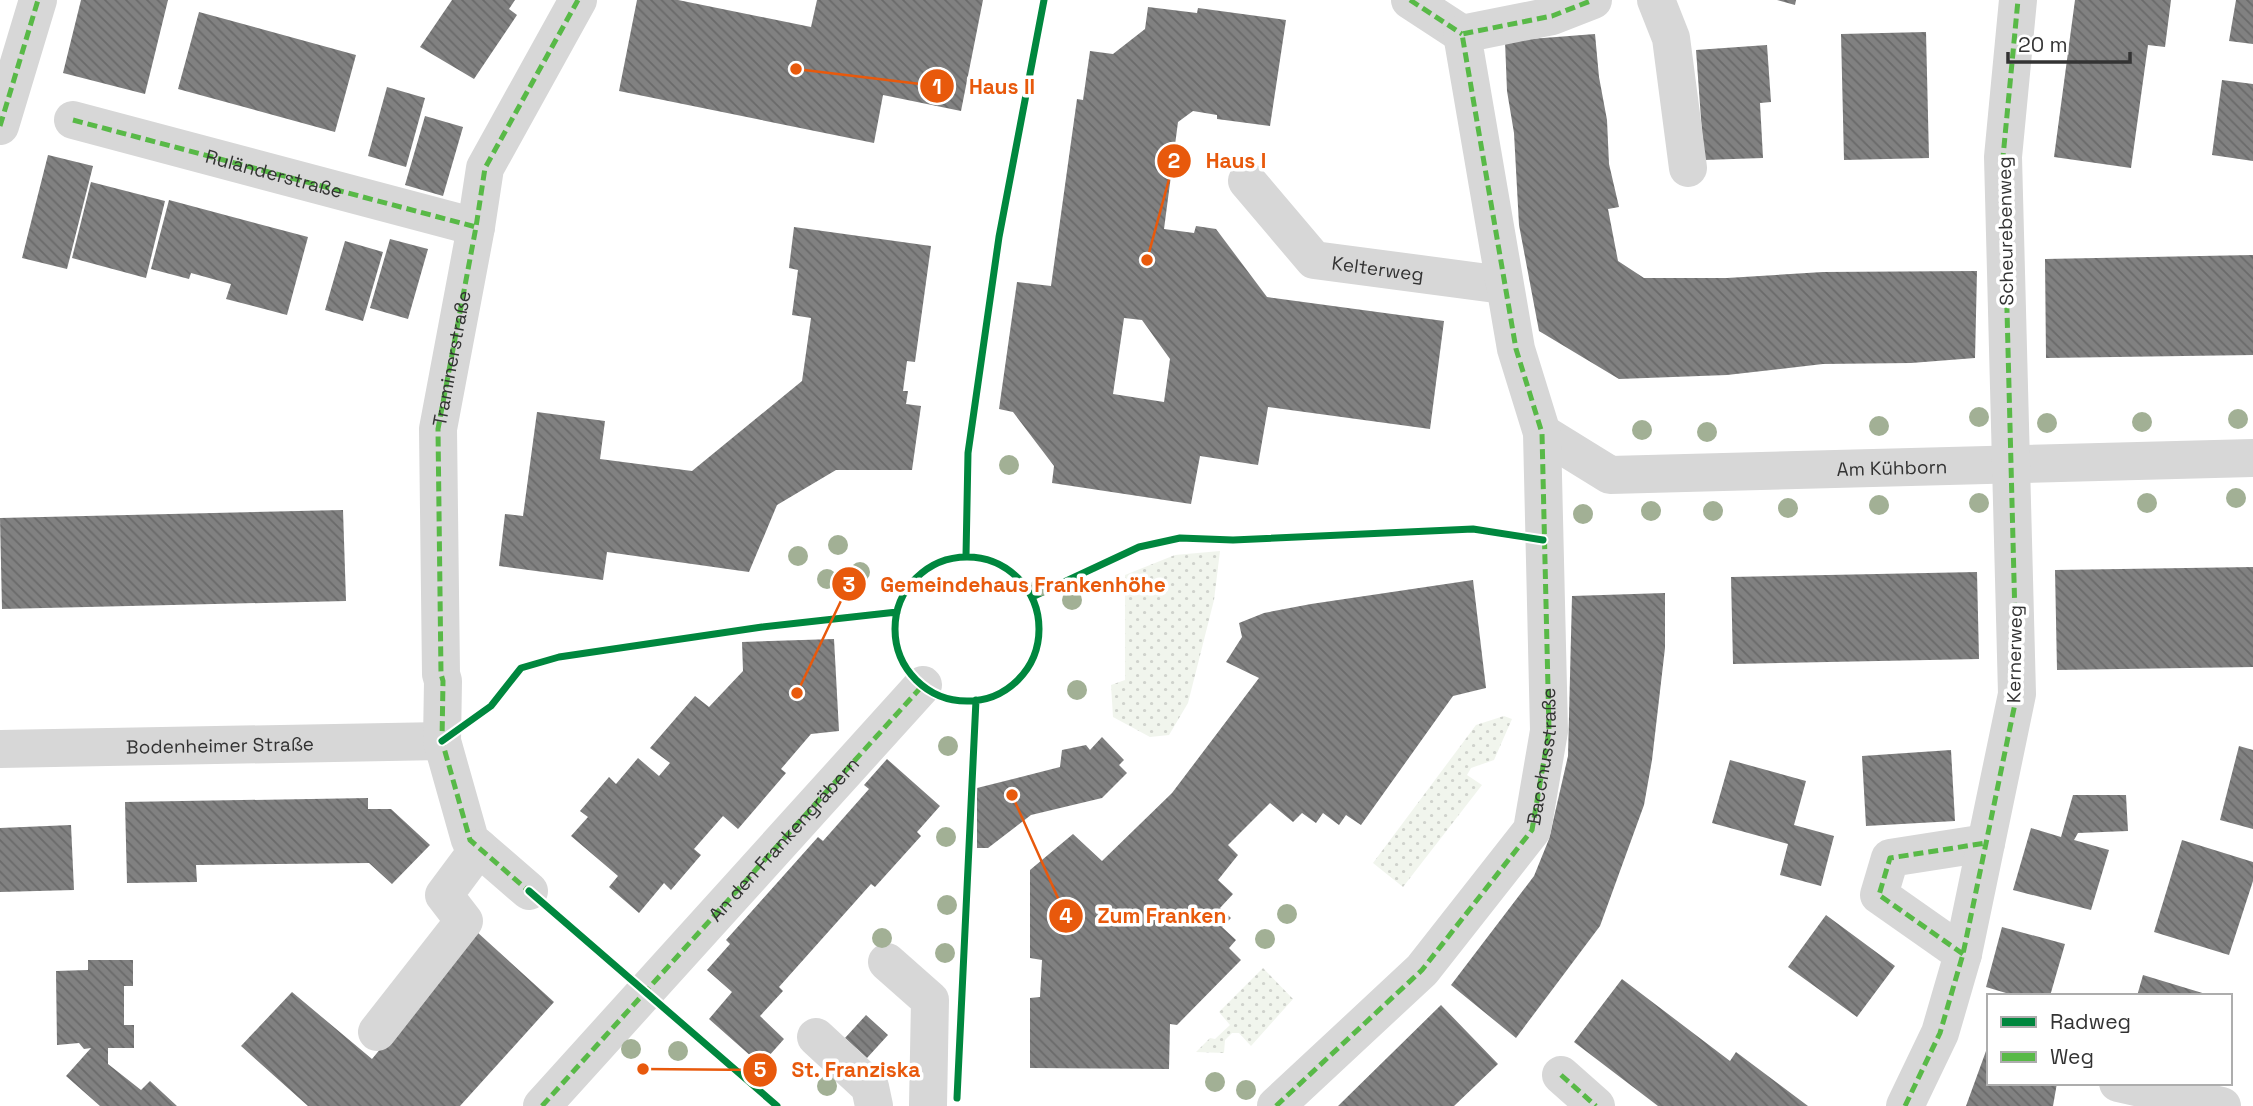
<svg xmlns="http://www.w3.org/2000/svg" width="2253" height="1106" viewBox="0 0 2253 1106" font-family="'Space Grotesk',sans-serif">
  <defs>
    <pattern id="grass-dots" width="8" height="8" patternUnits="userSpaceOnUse" patternTransform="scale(1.75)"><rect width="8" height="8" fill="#f1f5ed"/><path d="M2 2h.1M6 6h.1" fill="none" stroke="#cfd2cc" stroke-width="1.8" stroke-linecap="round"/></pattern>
    <pattern id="building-back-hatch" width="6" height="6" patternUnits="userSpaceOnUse" patternTransform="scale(1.75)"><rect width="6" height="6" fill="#818181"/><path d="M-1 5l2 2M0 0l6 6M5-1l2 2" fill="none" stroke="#6a6a6a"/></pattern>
  </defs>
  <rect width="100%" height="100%" fill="#fff"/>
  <path fill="url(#grass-dots)" d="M1220,551L1214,600L1188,703L1169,735L1150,737L1113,717L1111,685L1125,680V575L1175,555Z
    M1504,716L1512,719L1494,760L1471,768L1467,775L1482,785L1403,887L1373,863L1476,725Z
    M1263,968L1293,999L1251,1046L1239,1033H1232L1225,1040L1224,1053L1196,1052L1210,1038L1215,1039L1230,1025L1219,1012Z"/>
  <path fill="url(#building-back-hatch)" fill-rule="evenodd" d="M81,0H168L145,94L63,73Z
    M452,0H515L509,9L517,15L474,79L420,47Z
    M637,0H678L811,27L817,0H983L961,111L883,95L874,143L619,91Z
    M1777,0H1796L1795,5Z
    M2075,0H2171L2165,47L2148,45L2131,168L2054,157Z
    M2236,0H2253V44L2229,41Z
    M1148,7L1197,13L1198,8L1286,20L1270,126L1217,119V115L1193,111L1178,122L1164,229L1194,233L1196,226L1216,229L1267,297L1444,321L1430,429L1268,407L1258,465L1200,456L1191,504L1052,483L1054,466L1013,412L999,409L1017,282L1051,286L1077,99L1083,100L1090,51L1113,54L1145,29ZM1124,318L1142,320L1170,359L1164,402L1113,394Z
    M199,12L356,55L335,132L178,89Z
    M1926,32L1929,158L1844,160L1841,34Z
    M1595,34L1599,77L1607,120L1609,164L1619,207L1608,209L1618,261L1644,278H1727L1823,272L1977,271L1975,358L1911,363L1823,364L1727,375L1619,379L1539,331L1519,225L1514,133L1507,91L1505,41Z
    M1767,45L1771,102L1760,103L1763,158L1704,160L1696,50Z
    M2222,80L2253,84V161L2212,155Z
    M387,87L425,98L406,167L368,156Z
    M425,116L463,127L443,196L405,185Z
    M48,155L93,166L67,269L22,258Z
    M91,182L165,201L146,278L72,258Z
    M169,200L308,237L287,315L226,299L231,284L191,273L189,279L151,269Z
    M794,227L931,246L915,362L907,361L903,391H908L906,404L921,406L912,470H836L777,505L749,572L607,552L603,580L499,566L505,514L523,516L537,412L605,421L600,459L692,471L802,381L811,318L792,315L798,270L789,268Z
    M390,239L428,249L408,319L370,308Z
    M345,241L383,252L363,321L325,310Z
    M2253,255V355L2046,358L2045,259Z
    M343,510L346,601L2,609L0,518Z
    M2253,567V667L2057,670L2055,570Z
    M1977,572L1979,659L1733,664L1731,577Z
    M1473,580L1486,688L1453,696L1361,825L1346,815L1339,825L1323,813L1316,823L1302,813L1293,822L1270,803L1228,845L1238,855L1218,880L1233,894L1220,908L1231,918L1222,927L1236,940L1229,948L1241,960L1177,1025L1170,1024L1169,1069L1030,1068V998L1040,997L1042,960L1030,958V870L1073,834L1102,861L1172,793L1259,678L1226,662L1242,637L1239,623L1264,613L1311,604Z
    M1665,593V648L1652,760L1644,805L1600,926L1516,1038L1451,985L1534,876L1549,839L1568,756L1572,596Z
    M834,639L839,731L811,734L781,769L786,773L738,829L723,816L694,849L701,855L671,890L664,883L639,913L609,887L618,876L571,836L588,817L580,811L609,777L616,784L638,758L659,776L670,763L650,748L695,696L709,707L743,671L742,642Z
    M1102,737L1124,760L1119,765L1127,773L1102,798L1031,815L988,848H977V788L1060,767L1062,750L1086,745L1090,750Z
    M2239,746L2253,750V829L2220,820Z
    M1951,750L1955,821L1866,826L1862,756Z
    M887,759L940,806L917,832L921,836L875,887L871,884L779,987L783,991L760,1016L784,1039L761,1065L709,1019L732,992L707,970L730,944L726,940L818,837L823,841L869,789L864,785Z
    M1730,760L1806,781L1794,825L1834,836L1821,886L1780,875L1788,844L1712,823Z
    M2073,795H2126L2128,831L2078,833L2074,840L2109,850L2091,910L2013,890L2031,828L2061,837Z
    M368,798V809H391L430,845L392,884L369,863L196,865L197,882L127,883L125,802Z
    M71,825L74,890L0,892V828Z
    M2182,840L2253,862V881L2229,955L2154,932Z
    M1826,915L1895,966L1857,1017L1788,967Z
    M2002,927L2065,944L2050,996H2016L1986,987Z
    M477,932L554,1002L460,1106H308L241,1046L292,992L372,1059Z
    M88,960H133V986H124V1025H134V1048H108V1064L141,1090L150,1081L177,1106H100L66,1076L91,1048L84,1049L79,1043L57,1045L56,971L88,970Z
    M2143,975L2209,995V996H2137Z
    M1622,979L1730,1061L1736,1052L1808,1106H1658L1574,1042Z
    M1441,1005L1498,1064L1454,1106H1338Z
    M866,1015L888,1035L867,1058L845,1038Z
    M1986,1051L1989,1052V1083H2057L2053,1106H1966Z"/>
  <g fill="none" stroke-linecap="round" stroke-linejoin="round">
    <g stroke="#d7d7d7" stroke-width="38">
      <path d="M1410,0L1462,34"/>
      <path d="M1656,0L1671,38L1688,168"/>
      <path id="s1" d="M73,120L476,227"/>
      <path d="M0,126L38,0"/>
      <path id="s2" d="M1247,181L1314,260L1503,285"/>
      <path id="s3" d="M1542,433L1610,475L2253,458"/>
      <path id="s4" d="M0,749L442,741"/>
      <path id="s5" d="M529,891L470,840L442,741L443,681L441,674L438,429L476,227L485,168L578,0"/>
      <path d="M1963,954L1879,895L1890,858L1986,843"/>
      <path d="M887,962L930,1000L928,1106"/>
      <path d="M377,1032L464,921L444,895L479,848"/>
      <path d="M816,1037L870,1087L874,1106"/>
      <path d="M1561,1075L1596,1106"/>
      <path d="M2118,1083L2222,1106"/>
      <path id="s6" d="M542,1106L923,685"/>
      <path id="s7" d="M1276,1106L1422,970L1532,830L1549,731L1542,433L1516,349L1462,34L1552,16L1593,0"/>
      <path d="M1905,1106L1940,1033L1963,954L2017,694L2003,157L2018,0"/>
    </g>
    <path stroke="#58b947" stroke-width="5" stroke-dasharray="10 5" stroke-linecap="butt" d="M1410,0L1462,34
      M73,120L476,227
      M0,126L38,0
      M532,894L470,840L442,741L443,681L441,674L438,429L476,227L485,168L578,0
      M1963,954L1879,895L1890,858L1986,843
      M1561,1075L1596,1106
      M542,1106L923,685
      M1276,1106L1422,970L1532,830L1549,731L1542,433L1516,349L1462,34L1552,16L1593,0
      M1905,1106L1940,1033L1963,954L2017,694L2003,157L2018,0"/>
    <defs>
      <path id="cycleway" d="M966,556L968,453L999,237L1044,0
        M895 629a72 72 0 1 1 144 0a72 72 0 1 1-144 0Z
        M1032,597L1139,547L1180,538L1233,540L1473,529L1543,540
        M442,741L491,706L521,668L559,657L762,627L897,612
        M529,891L777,1106
        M957,1098L976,700"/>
    </defs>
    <use href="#cycleway" stroke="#fff" stroke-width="11"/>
    <use href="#cycleway" stroke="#00873e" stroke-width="7"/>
  </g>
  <g fill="#a2b095">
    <circle cx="1979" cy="417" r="10"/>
    <circle cx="2238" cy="419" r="10"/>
    <circle cx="2142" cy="422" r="10"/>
    <circle cx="2047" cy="423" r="10"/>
    <circle cx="1879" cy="426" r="10"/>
    <circle cx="1642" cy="430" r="10"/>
    <circle cx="1707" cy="432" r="10"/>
    <circle cx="1009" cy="465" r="10"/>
    <circle cx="2236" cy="498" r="10"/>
    <circle cx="1979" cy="503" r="10"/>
    <circle cx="2147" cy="503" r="10"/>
    <circle cx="1879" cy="505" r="10"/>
    <circle cx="1788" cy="508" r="10"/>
    <circle cx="1651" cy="511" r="10"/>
    <circle cx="1713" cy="511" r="10"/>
    <circle cx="1583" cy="514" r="10"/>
    <circle cx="838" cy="545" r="10"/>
    <circle cx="798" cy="556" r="10"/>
    <circle cx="860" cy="572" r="10"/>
    <circle cx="827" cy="579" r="10"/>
    <circle cx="1041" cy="586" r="10"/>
    <circle cx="1072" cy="600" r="10"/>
    <circle cx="1077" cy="690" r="10"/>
    <circle cx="948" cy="746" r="10"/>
    <circle cx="946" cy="837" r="10"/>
    <circle cx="947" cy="905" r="10"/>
    <circle cx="1287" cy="914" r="10"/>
    <circle cx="882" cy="938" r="10"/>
    <circle cx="1265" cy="939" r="10"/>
    <circle cx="945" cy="953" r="10"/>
    <circle cx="631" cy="1049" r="10"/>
    <circle cx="678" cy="1051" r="10"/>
    <circle cx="1215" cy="1082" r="10"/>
    <circle cx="827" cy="1086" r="10"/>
    <circle cx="1246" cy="1090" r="10"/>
  </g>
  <g text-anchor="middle" stroke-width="7" stroke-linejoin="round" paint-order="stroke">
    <g font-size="19" fill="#333" stroke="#fff">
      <text dy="7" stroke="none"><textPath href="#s1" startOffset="208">Ruländerstraße</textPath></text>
      <text transform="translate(2005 231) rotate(-91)" y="7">Scheurebenweg</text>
      <text dy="7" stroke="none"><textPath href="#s2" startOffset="168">Kelterweg</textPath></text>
      <text dy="7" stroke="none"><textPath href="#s5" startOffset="565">Traminerstraße</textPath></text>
      <text dy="7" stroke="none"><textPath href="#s3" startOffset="362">Am Kühborn</textPath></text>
      <text transform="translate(2014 654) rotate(-89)" y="7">Kernerweg</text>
      <text dy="7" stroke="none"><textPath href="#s4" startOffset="220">Bodenheimer Straße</textPath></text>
      <text dy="7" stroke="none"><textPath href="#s7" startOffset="452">Bacchusstraße</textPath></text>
      <text dy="7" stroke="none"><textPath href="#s6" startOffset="360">An den Frankengräbern</textPath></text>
    </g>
  </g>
  <path fill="none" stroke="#e8590c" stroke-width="2.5" d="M796 69L937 86M1147 260L1174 161M797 693L849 584M1012 795L1066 916M643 1069L760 1070"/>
  <g fill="#e8590c" stroke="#fff" stroke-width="2.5">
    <circle cx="796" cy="69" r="7"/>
    <circle cx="1147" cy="260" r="7"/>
    <circle cx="797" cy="693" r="7"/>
    <circle cx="1012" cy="795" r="7"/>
    <circle cx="643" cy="1069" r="7"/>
    <circle cx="937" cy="86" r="18"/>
    <circle cx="1174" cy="161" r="18"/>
    <circle cx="849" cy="584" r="18"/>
    <circle cx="1066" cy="916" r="18"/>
    <circle cx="760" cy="1070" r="18"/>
  </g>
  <g font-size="21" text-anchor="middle" font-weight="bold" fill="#fff">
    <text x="937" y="94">1</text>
    <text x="1174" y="168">2</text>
    <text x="849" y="592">3</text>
    <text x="1066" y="923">4</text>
    <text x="760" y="1077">5</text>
  </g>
  <g font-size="21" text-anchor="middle" font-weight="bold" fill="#e8590c" stroke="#fff" stroke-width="7" stroke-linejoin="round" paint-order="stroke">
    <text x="1002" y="94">Haus II</text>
    <text x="1236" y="168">Haus I</text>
    <text x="1023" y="592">Gemeindehaus Frankenhöhe</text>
    <text x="1162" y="923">Zum Franken</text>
    <text x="856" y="1077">St. Franziska</text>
  </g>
  <rect x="1987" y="994" width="245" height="91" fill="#ffffff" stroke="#adadad" stroke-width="2"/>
  <rect x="2001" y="1017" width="35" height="10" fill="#00873e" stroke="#adadad" stroke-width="2"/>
  <text x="2050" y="1029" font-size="21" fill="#333333">Radweg</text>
  <rect x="2001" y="1052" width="35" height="10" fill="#58b947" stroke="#adadad" stroke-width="2"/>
  <text x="2050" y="1064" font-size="21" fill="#333333">Weg</text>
  <path d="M2008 52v10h122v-10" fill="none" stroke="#333333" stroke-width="3.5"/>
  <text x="2018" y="52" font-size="21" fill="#333333" stroke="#ffffff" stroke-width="5" paint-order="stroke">20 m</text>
</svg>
